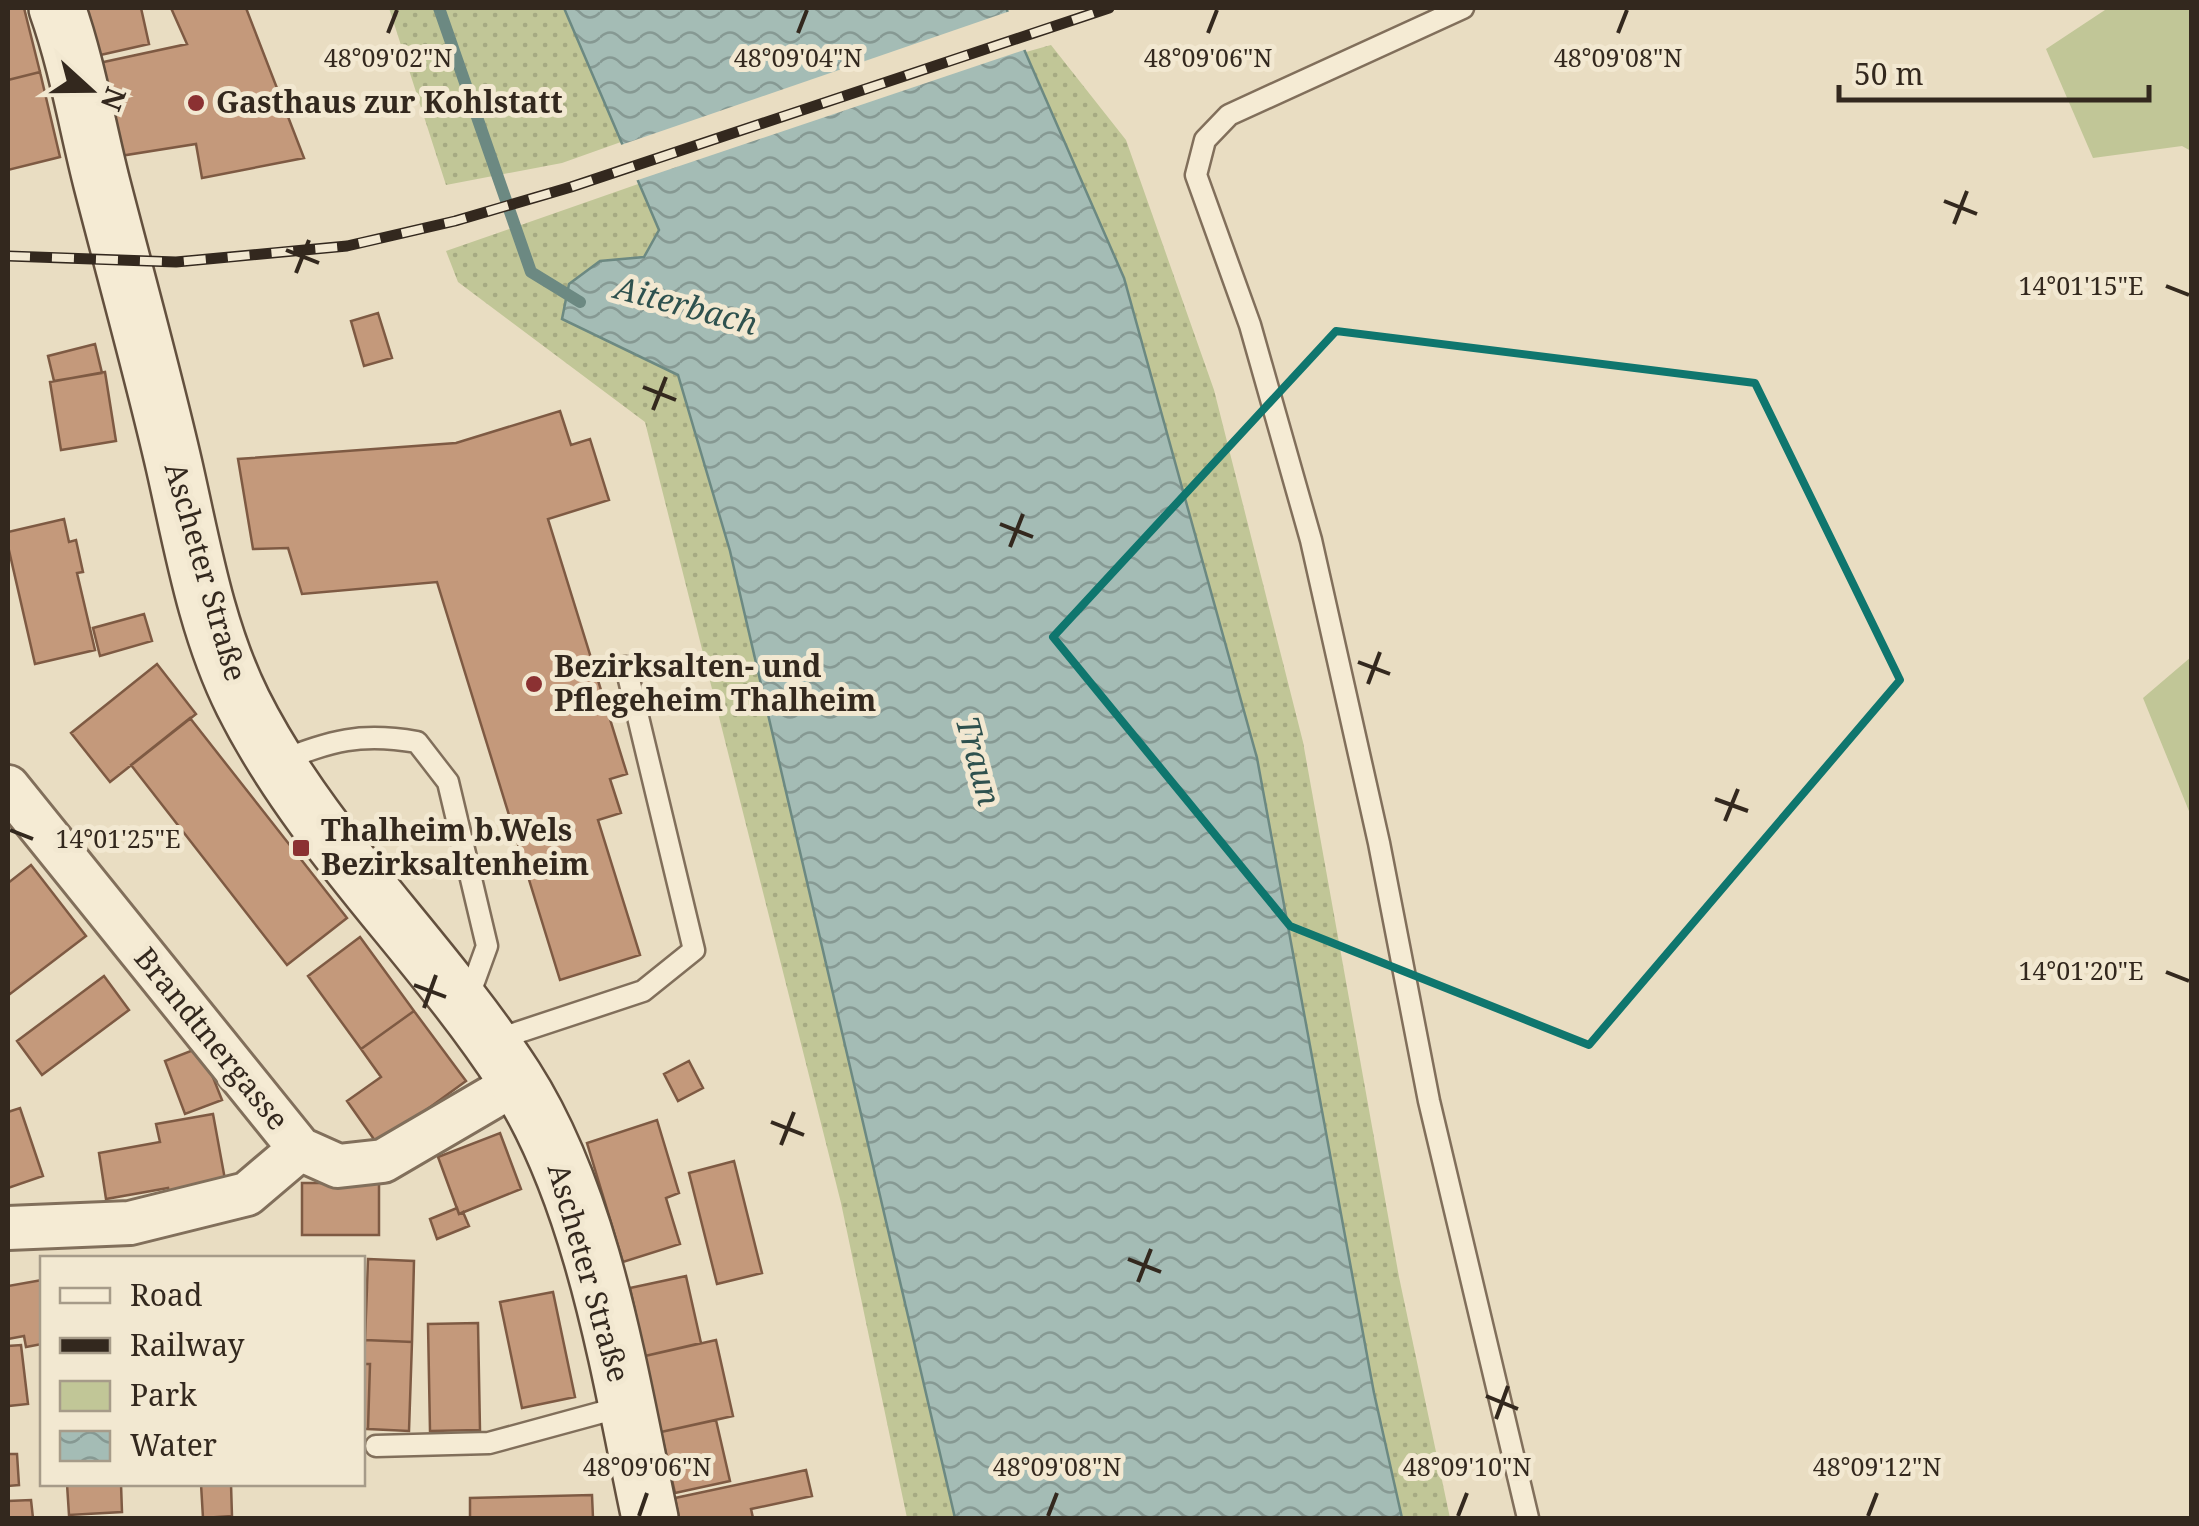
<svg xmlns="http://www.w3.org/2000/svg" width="2199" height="1526" viewBox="0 0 2199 1526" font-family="'Noto Serif',serif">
  <defs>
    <pattern id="grass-dots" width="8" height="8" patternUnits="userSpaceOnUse" patternTransform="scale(2.5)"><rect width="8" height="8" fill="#c1c697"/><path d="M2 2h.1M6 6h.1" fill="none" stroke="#a6aa82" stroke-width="1.8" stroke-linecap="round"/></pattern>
    <pattern id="water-waves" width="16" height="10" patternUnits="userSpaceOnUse" patternTransform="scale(2.5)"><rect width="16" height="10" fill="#a4bcb5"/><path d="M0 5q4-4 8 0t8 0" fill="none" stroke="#869993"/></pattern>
  </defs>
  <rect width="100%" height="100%" fill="#e9ddc2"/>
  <path fill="url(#grass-dots)" d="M389,8H564L621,142L562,163L446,185Z
    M1051,45L1126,140L1214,390L1303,742L1399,1277L1450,1518H1402L1374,1393L1257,758L1124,278L1026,52Z
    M641,183L659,230L644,257L600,261L562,319L678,375L730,551L955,1518H907L841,1203L645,422L458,282L446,251Z"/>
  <path fill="#c1c697" d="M2108,8H2191V151L2182,146L2093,158L2046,49Z
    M2191,657V816L2143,698Z"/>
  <path fill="url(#water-waves)" stroke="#6c8982" stroke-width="2.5" d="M564,8H1006L1124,278L1257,758L1374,1393L1402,1518H955L730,551L678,375L562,319L569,284L600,261L644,257L659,230Z"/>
  <path fill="#e9ddc2" d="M1013,10L1030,48L635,181L618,146Z"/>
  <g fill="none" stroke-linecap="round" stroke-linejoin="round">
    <path stroke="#6c8982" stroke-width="12" d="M439,8L531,272L580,302"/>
  </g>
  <path fill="#c4997b" stroke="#7e5a43" stroke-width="2.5" d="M8,8H24L40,72L8,80Z
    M85,8H141L149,44L96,56Z
    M171,8H246L304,158L202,178L196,144L120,156L99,63L187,44Z
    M40,72L60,157L8,170V80Z
    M378,313L392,358L364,366L351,321Z
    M95,344L102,373L54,381L48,356Z
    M105,372L116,441L61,450L50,382Z
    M560,411L571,445L590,439L609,500L548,519L627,774L610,779L621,813L598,820L640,955L560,980L437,582L302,594L288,548L253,549L238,459L456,443Z
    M64,519L69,542L76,540L83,572L77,573L95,650L35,664L8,546V532Z
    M144,614L152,641L100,656L93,628Z
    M157,664L196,714L110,782L71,733Z
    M190,718L347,918L287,965L131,765Z
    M31,865L86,936L10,994L8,991V883Z
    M360,937L414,1011L361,1049L308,976Z
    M104,976L129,1010L42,1075L17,1041Z
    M414,1011L466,1081L378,1145L347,1101L381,1077L361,1049Z
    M201,1047L222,1100L185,1114L165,1061Z
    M689,1061L703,1088L678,1101L664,1074Z
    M20,1108L43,1176L8,1188V1112Z
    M213,1114L226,1185L169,1195L168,1188L106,1199L99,1153L160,1142L156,1124Z
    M657,1120L679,1193L666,1198L680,1244L623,1262L587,1143Z
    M500,1133L521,1189L459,1214L438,1157Z
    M734,1161L762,1273L717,1284L689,1173Z
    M302,1183H379V1235H302Z
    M457,1208L459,1214L463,1212L469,1226L437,1239L430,1219Z
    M368,1259L414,1261L412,1342L365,1340Z
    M686,1276L701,1343L645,1356L630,1288Z
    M42,1280V1344L26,1347L24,1336L8,1339V1286Z
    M362,1288H367L364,1364H370L368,1429H362Z
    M553,1292L575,1397L522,1408L500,1302Z
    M478,1323L480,1430L430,1431L428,1324Z
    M365,1340L412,1342L409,1431L368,1429L370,1364H364Z
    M716,1340L733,1416L661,1432L645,1356Z
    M21,1345L28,1404L8,1406V1346Z
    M716,1420L730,1481L675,1493L661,1432Z
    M8,1454H17L19,1485L8,1486Z
    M806,1470L812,1496L751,1509L753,1518H679L675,1498Z
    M67,1484H121L122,1512L69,1515Z
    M201,1484H231L232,1516L203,1518Z
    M592,1495L593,1518H470V1498Z
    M31,1500L33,1518H8V1501Z"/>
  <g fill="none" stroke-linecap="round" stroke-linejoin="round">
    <defs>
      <path id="service" d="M1463,8L1229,115L1205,140L1196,175L1250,325L1311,540L1379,843L1429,1101L1528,1518
        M279,761C333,741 359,732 417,742L448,782L487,946L467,1001
        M492,1041L643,991L694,950L626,667
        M376,1446L489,1443L625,1406"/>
      <path id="minor" d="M8,787L300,1149L338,1166L383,1161L518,1082
        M8,1228L130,1223L247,1194L300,1149"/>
      <path id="secondary" d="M57,8C77,64 87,125 102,184C126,277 152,370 174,465C192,544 206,629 243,703C312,841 431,948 515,1078C594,1201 620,1377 650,1518"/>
    </defs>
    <use href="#service" stroke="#816f5b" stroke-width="25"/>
    <use href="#minor" stroke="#816f5b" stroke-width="48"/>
    <use href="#secondary" stroke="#63503e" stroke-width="60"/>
    <use href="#service" stroke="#f5ebd4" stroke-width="20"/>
    <use href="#minor" stroke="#f5ebd4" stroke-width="42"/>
    <use href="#secondary" stroke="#f5ebd4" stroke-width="55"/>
    <defs>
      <path id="rail" d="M8,256L176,262L347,246L455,221L571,187L1109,8"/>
    </defs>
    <use href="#rail" stroke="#33281e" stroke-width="11"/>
    <use href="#rail" stroke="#f2e8d1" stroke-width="8" stroke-dasharray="22" stroke-linecap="butt"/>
  </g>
  <path fill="none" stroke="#0f766e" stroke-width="8" stroke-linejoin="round" d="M1336,331L1755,383L1900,680L1589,1045L1290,926L1053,637Z"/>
  <path fill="none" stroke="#33281e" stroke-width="4" d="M388,33L397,10M798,33L807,10M1208,33L1217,10M1618,33L1627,10M1944,201L1977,214M1954,224L1967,191M286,250L319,263M296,273L309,240M2166,286L2189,295M643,387L676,400M653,410L666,377M1000,524L1033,537M1010,547L1023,514M1358,662L1390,674M1368,684L1380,652M1715,799L1748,811M1725,821L1738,789M10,830L33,839M2166,972L2189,981M414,985L446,997M424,1008L436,975M771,1122L804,1135M781,1145L794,1112M1128,1259L1161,1272M1138,1282L1151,1249M1486,1396L1518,1409M1496,1419L1508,1386M639,1516L647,1493M1048,1516L1057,1493M1458,1516L1467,1493M1868,1516L1877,1493"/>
  <g fill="#8b3132" stroke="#f2e8d1" stroke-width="4">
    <circle cx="196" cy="103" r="10"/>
    <circle cx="534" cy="684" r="10"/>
    <rect x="291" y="838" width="20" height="20" rx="5"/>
  </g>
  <g text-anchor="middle" stroke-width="10" stroke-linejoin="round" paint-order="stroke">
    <g font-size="30" font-weight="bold" fill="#33281e" stroke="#f2e8d1" text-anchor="start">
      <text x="216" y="113">Gasthaus zur Kohlstatt</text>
      <text x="554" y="677">Bezirksalten- und<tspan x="554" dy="34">Pflegeheim Thalheim</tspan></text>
      <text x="321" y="841">Thalheim b.Wels<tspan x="321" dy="34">Bezirksaltenheim</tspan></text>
    </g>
    <g font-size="30" fill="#33281e" stroke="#f2e8d1">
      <text transform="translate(205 572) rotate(74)" y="10">Ascheter Straße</text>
      <text transform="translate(211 1039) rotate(51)" y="10">Brandtnergasse</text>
      <text transform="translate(588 1273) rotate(74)" y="10">Ascheter Straße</text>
    </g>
    <g font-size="32" font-style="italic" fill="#2e514e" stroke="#f2e8d1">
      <text transform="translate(686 306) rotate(15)" y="11">Aiterbach</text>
      <text transform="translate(978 761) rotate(75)" y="11">Traun</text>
    </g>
  </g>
  <g font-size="25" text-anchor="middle" fill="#33281e" stroke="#f2e8d1" stroke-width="10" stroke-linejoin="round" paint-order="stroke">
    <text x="388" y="67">48°09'02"N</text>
    <text x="798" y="67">48°09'04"N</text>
    <text x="1208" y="67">48°09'06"N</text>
    <text x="1618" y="67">48°09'08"N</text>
    <text x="2081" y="295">14°01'15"E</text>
    <text x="118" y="848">14°01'25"E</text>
    <text x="2081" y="980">14°01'20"E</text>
    <text x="647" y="1476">48°09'06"N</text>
    <text x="1057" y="1476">48°09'08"N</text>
    <text x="1467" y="1476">48°09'10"N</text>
    <text x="1877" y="1476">48°09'12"N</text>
  </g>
  <rect width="2199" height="1526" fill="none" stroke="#33281e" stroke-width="20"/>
  <rect x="40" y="1256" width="325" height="230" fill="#f2e8d1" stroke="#a69b89" stroke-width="2.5"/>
  <rect x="60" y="1288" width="50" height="15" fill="#f5ebd4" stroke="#a69b89" stroke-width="2.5"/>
  <text x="130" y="1306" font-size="30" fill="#33281e">Road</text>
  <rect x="60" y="1338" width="50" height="15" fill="#33281e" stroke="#a69b89" stroke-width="2.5"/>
  <text x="130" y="1356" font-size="30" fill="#33281e">Railway</text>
  <rect x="60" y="1381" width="50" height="30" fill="#c1c697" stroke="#a69b89" stroke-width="2.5"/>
  <text x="130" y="1406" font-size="30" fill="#33281e">Park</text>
  <rect x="60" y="1431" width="50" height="30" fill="url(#water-waves)" stroke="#a69b89" stroke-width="2.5"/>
  <text x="130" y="1456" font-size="30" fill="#33281e">Water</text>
  <g transform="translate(90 90) rotate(111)" stroke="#f2e8d1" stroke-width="8" paint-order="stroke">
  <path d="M0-8L18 38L0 25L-18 38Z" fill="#33281e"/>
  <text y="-15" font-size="28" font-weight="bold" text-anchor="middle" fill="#33281e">N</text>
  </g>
  <path d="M1839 85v15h310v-15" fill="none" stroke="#33281e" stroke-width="5"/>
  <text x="1854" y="85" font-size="30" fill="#33281e" stroke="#f2e8d1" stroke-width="8" paint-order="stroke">50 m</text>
</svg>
